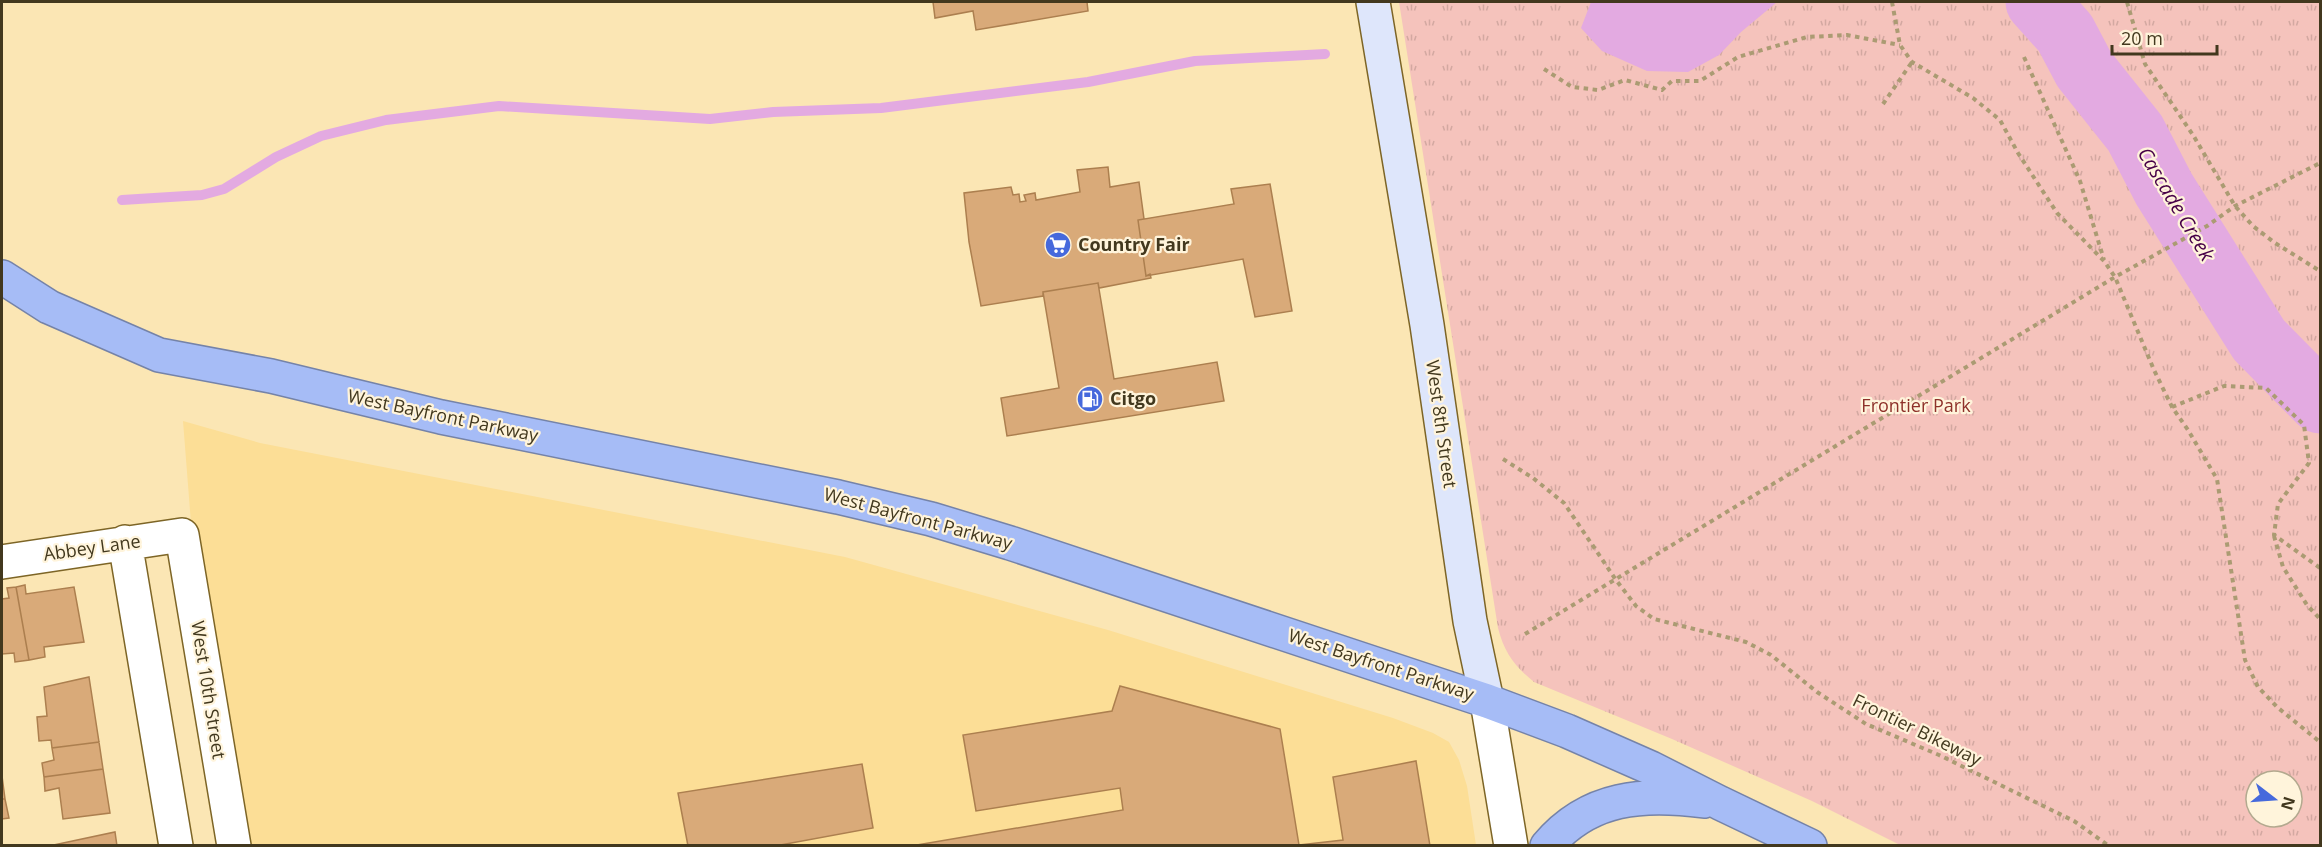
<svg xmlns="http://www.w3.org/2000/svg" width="2322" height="847" viewBox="0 0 2322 847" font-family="'Open Sans',sans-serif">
  <defs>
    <pattern id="park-tufts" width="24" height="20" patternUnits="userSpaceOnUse" patternTransform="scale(1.5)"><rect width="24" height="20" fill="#f5c3bc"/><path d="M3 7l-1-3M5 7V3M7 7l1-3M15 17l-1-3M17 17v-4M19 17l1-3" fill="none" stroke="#d3a8a1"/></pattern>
  </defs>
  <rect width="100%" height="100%" fill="#fbe6b4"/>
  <path fill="#fcde96" d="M183,421L260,443L845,557L1108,630L1393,718L1433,733L1449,742L1459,760L1467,786L1476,845H249L191,523Z"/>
  <path fill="url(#park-tufts)" fill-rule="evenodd" d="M1399,2H2320V845H1900L1812,801L1672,739L1534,682C1515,667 1504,652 1498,628ZM2256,781H2292V817H2256Z"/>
  <path fill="#e3aae1" d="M1591,2H1777L1741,32L1719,55L1688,72L1647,71L1602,51L1581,28Z"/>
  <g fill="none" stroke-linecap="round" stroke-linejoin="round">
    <path stroke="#e3aae1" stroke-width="10" d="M122,200L202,195L224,189L276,157L321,136L386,120L499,106L710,119L773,112L881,108L1088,82L1195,61L1325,54"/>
    <path stroke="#e3aae1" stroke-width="63" d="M2037,2L2065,33L2084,69L2135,133L2164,189L2259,340L2320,402"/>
  </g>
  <path fill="#d9aa79" stroke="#ac7f4f" stroke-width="1.5" d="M933,2H1087L1088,11L976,30L973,11L935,18Z
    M1108,167L1110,187L1139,182L1144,219L1138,220L1146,276L1150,274L1151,278L1099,288L1098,283L1043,292V296L981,306L969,242L964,193L1011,187L1013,195L1019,194L1020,202L1026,201L1024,195L1035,193L1036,200L1080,192L1077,170Z
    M1270,184L1292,311L1255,317L1243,259L1146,276L1138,220L1234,204L1231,189Z
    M1098,283L1114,379L1217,362L1224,401L1007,436L1001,398L1059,388L1043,292Z
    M25,585L26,594L74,587L84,642L44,647L45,657L29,660L16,587Z
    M16,587L29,660L15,662L14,653L2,654V599L9,598L7,588Z
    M89,677L99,742L52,748L51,740L39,741L37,717L47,716L44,687Z
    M1120,686L1280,729L1299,845L1343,840L1333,777L1416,761L1430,846H911L1123,810L1120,788L976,811L963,735L1112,711Z
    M99,742L103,769L44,777L42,763L54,760L52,748Z
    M862,764L873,828L775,846H688L678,793Z
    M103,769L110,813L63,819L59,788L45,791L44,777Z
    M2,776L5,799H2Z
    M2,799H5L9,818L2,819Z
    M115,832L117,846H49Z"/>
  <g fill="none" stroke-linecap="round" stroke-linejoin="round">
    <defs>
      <path id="minor" d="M125,542L176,846
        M2,562L182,535L234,846"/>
      <path id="tertiary" d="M1487,701L1511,846"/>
      <path id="secondary" d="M1373,2L1427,325L1470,621L1487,701"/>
      <path id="trunk" d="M2,277L49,307L159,355L271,376L441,417L838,497L931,519L1010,543L1487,701L1567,731L1651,768L1720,803L1810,846
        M1547,846C1589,796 1644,793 1704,801"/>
    </defs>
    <use href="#minor" stroke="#7d6526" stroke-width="36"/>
    <use href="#tertiary" stroke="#7d6526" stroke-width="36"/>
    <use href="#secondary" stroke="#7d6526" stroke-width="36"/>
    <use href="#trunk" stroke="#7583a8" stroke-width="36"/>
    <path stroke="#ab9b73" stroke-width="4" stroke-dasharray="4.5 4.5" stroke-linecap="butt" d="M1892,2L1900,45L1912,62L1973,98L2000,120L2018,153L2057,213L2104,261L2115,277L2154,370L2172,407L2188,430L2217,479L2245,660L2258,687L2277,707L2320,742
      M2127,2L2145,64L2193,135L2235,206L2253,226L2275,243L2320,271
      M2024,57L2080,181L2104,260
      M1544,69L1572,87L1598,90L1625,80L1662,90L1672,81H1700L1738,57L1807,37L1847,35L1900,45
      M1883,104L1912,62
      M2172,407L2224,386L2266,388L2304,425L2309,463L2278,504L2274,535L2320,568
      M1503,459L1533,478L1564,503L1616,580L1636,606L1654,619L1746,642L1771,655L1817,692L1866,724L1939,755L2074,821L2109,846
      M2274,536L2283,567L2307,605L2320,619
      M1525,634L2115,277L2207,226L2235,206L2320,163"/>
    <use href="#minor" stroke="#fff" stroke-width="33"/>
    <use href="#tertiary" stroke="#fff" stroke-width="33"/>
    <use href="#secondary" stroke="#dee6fb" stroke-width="33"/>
    <use href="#trunk" stroke="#a6bcf6" stroke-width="33"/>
  </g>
  <defs>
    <symbol id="supermarket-disc" viewBox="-11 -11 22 22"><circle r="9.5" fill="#4669dc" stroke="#fff4db"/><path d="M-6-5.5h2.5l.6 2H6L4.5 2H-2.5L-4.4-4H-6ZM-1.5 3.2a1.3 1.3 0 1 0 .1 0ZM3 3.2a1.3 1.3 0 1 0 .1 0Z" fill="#fff"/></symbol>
    <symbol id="fuel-disc" viewBox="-11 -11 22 22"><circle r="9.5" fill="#4669dc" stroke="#fff4db"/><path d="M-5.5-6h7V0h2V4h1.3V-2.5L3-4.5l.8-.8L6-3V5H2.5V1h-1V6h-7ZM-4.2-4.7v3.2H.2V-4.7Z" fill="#fff"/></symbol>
  </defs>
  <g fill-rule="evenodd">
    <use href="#supermarket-disc" x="1043" y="230" width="30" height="30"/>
    <use href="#fuel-disc" x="1075" y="384" width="30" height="30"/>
  </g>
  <g text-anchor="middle" stroke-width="4.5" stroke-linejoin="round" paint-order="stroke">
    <g font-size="18" font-weight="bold" fill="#42381e" stroke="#fff4db" text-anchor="start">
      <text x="1078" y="251">Country Fair</text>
      <text x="1110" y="405">Citgo</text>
    </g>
    <g font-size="18" fill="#8e312a" stroke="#fff4db">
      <text x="1916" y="412">Frontier Park</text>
    </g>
    <g font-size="18" fill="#42381e" stroke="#fff4db">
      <text transform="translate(443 416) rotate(12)" y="6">West Bayfront Parkway</text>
      <text transform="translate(1441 424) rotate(82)" y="6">West 8th Street</text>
      <text transform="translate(918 519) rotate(15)" y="6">West Bayfront Parkway</text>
      <text transform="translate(92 548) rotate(-8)" y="6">Abbey Lane</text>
      <text transform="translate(1381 665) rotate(18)" y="6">West Bayfront Parkway</text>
      <text transform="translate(208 690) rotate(81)" y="6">West 10th Street</text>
      <text transform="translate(1917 730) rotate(26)" y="6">Frontier Bikeway</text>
    </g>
    <g font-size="20" font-style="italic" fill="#470148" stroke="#fff4db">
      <text transform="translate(2176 204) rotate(59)" y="7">Cascade Creek</text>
    </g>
  </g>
  <rect width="2322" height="847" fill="none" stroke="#42381e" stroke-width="6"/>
  <g transform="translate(2274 799) rotate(107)"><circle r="28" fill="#fff4db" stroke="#b3a98f" stroke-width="1.5"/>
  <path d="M0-4.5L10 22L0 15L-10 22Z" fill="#4669dc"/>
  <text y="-9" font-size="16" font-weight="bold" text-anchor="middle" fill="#42381e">N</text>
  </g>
  <path d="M2112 45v9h105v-9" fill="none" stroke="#42381e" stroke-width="3"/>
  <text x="2121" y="45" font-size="18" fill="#42381e" stroke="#fff4db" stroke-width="4.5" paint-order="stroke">20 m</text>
</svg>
